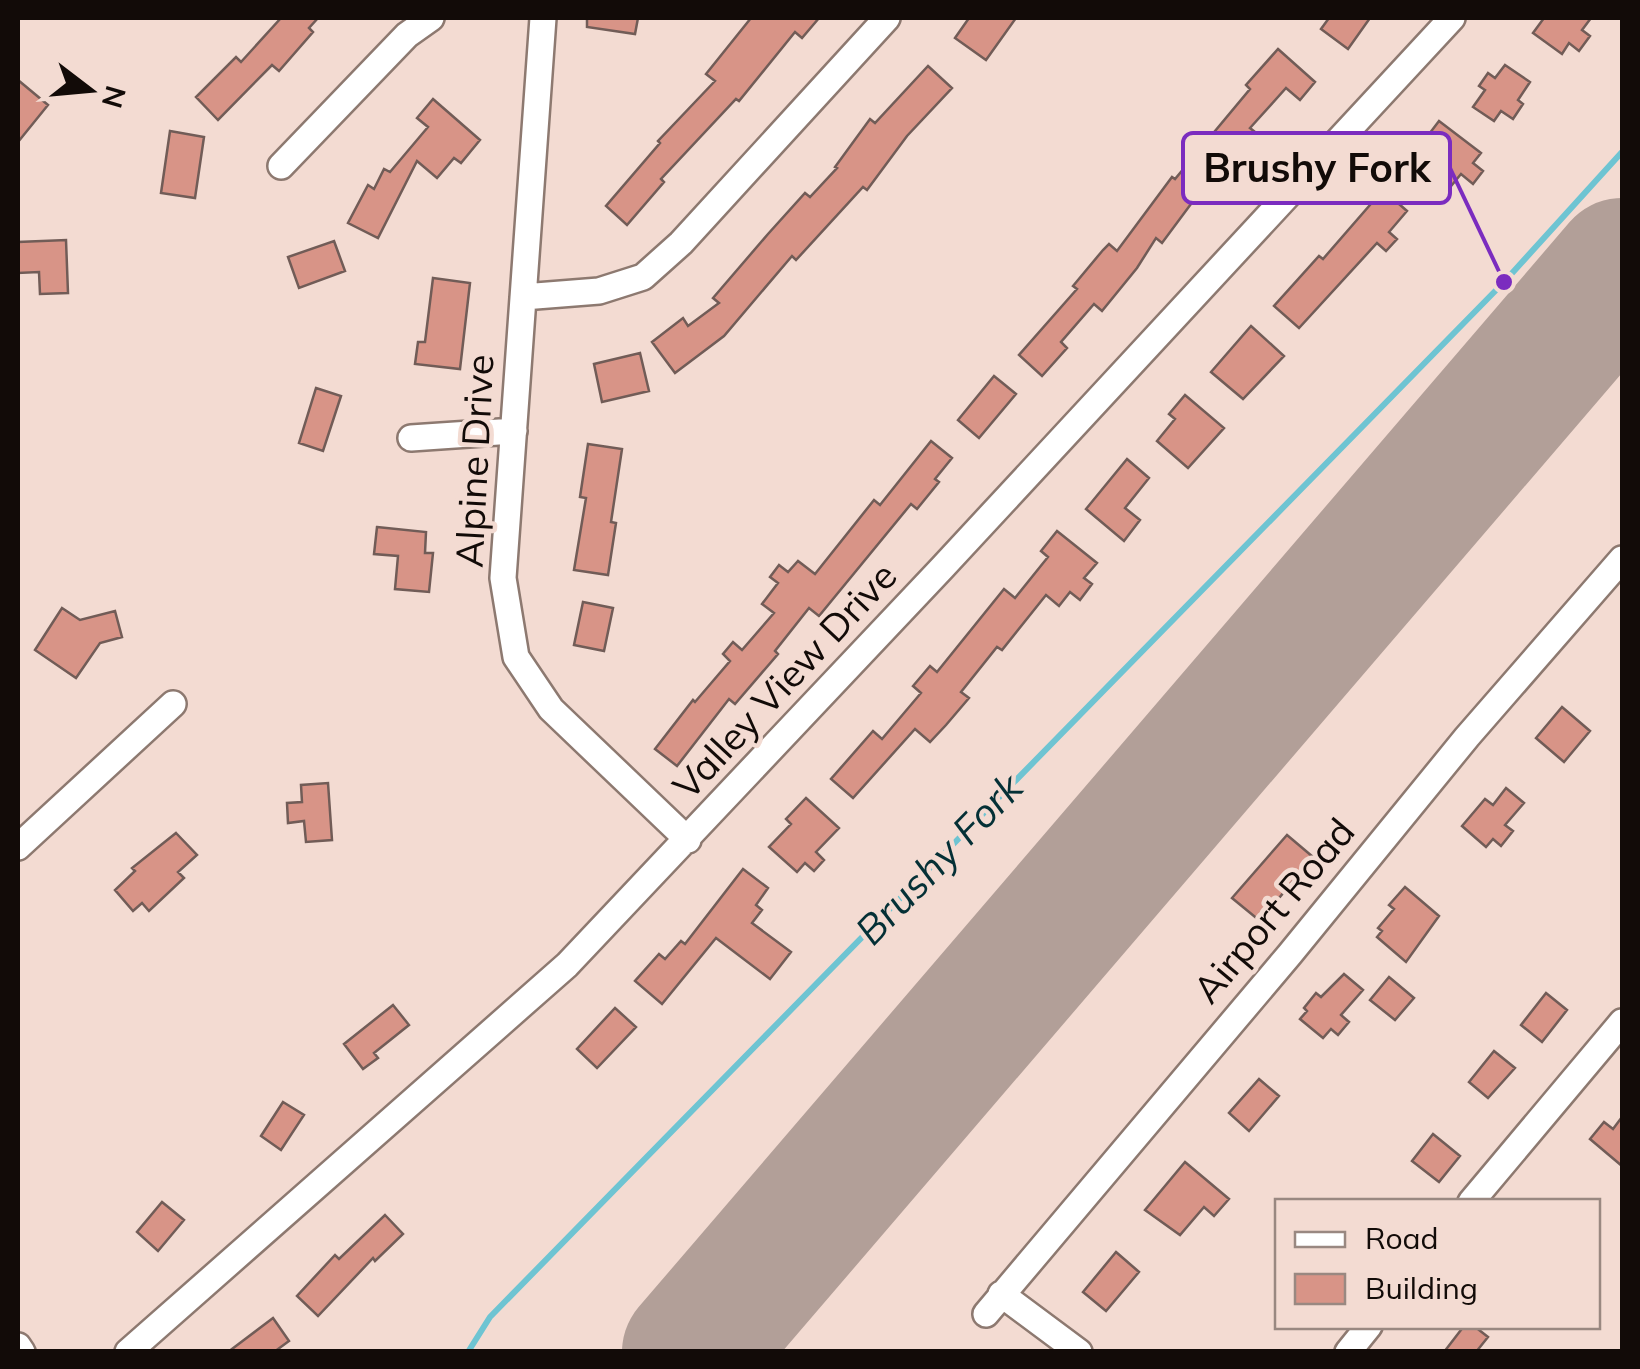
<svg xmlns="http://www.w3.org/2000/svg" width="1640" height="1369" viewBox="0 0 1640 1369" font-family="Mulish,sans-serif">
  <rect width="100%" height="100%" fill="#f3dbd2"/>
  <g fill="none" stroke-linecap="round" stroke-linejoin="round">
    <path stroke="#6ec4d2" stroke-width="6" d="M468,1352L490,1317L1504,282L1622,152"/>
    <path stroke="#b29f98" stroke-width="138" d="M691,1352L1622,267"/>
  </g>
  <path fill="#d89487" stroke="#715c57" stroke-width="2.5" d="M281,18H318L309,28L313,32L279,71L272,65L218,120L196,97L236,57L241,62Z
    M587,18H638L635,34L587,27Z
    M751,18H819L802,38L795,32L739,101L736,99L661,179L664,182L627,225L606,206L660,143L658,141L715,81L706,74Z
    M969,18H1016L986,60L955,38Z
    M1329,18H1370L1348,49L1321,29Z
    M1544,18H1591L1582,30L1590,36L1579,51L1569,43L1562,54L1533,33Z
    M1278,49L1315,82L1300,100L1286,88L1250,128L1255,132L1245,145L1248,148L1219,183L1211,177L1162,243L1156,238L1137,268L1102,311L1094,304L1061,342L1067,348L1042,376L1019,355L1077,289L1073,286L1103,250L1109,244L1117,251L1172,177L1175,179L1250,89L1246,85Z
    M1505,65L1530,82L1518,100L1523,104L1513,119L1501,111L1494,121L1473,107L1485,90L1479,86L1488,73L1495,78Z
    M928,66L952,88L907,136L867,190L863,187L796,260L792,256L724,336L675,373L652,342L683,318L688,326L719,303L713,298L768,234L805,193L810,197L837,168L835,167L870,119L875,123Z
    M18,80L48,105L18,142Z
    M433,99L480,140L461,163L454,158L437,178L417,161L378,238L348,223L368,185L374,189L384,169L390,172L428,127L417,118Z
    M1439,121L1481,153L1473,163L1483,171L1473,184L1461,174L1438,202L1415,183L1427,168L1420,163L1428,152L1420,146Z
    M170,131L204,137L195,198L161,193Z
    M1383,190L1407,211L1389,232L1397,239L1386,251L1377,243L1299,328L1274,306L1319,256L1323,259Z
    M66,240L68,293L40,294L39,272L18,273V242Z
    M334,241L345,271L299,288L288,257Z
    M433,278L470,283L460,369L415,364L418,342H425Z
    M1251,326L1284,356L1243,399L1211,372Z
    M640,353L649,391L602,402L594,364Z
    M994,376L1016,394L979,438L958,420Z
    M316,388L341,396L323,451L299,443Z
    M1185,395L1224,428L1188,468L1157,441L1175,419L1169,414Z
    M931,441L952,458L935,479L939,482L917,509L911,504L819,616L809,608L775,651L778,654L735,704L729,699L677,766L655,749L693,700L695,702L730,661L723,654L733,642L742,650L774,613L762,604L778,583L770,577L779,565L788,572L798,561L815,574L874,500L880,505Z
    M588,444L622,449L611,522L616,523L608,575L574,570L586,498L580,497Z
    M1127,459L1149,478L1125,508L1140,520L1124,541L1086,509Z
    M377,527L426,532L425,553H433L429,592L395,589L398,556L374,554Z
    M1057,531L1097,563L1084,578L1092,584L1080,600L1070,592L1059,606L1046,595L1002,650L997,647L961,692L969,698L946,725L930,742L915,729L853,798L831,779L873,731L882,739L921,693L913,686L930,666L937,672L1004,589L1015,598L1048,557L1041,551Z
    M583,602L613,608L604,651L574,645Z
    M62,608L80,620L115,611L122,637L100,643L76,678L35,650Z
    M1562,707L1590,731L1564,762L1536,738Z
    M328,783L332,840L306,842L304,821L288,823L287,803L302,802L301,785Z
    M1506,788L1524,803L1505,825L1513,831L1501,846L1493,839L1486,847L1462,826L1485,799L1493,805Z
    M806,798L839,828L816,852L824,860L814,871L805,863L797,872L769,847L791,824L786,819Z
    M176,833L197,855L178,872L184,878L149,911L142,903L133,911L115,890L135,871L132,868Z
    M1287,835L1313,857L1260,921L1232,898Z
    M743,869L768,888L756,905L762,910L752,923L791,952L770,979L716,938L662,1004L635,981L659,954L665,959L681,941L685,944Z
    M1405,887L1439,916L1406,962L1377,937L1382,931L1378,928L1394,909L1389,905Z
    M1344,974L1363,990L1341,1015L1349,1022L1338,1035L1331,1029L1323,1038L1300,1019L1307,1011L1304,1008L1316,993L1321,997Z
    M1389,977L1414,998L1395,1020L1370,1000Z
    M1546,993L1567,1010L1542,1042L1521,1025Z
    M393,1005L409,1025L374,1053L378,1058L363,1069L344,1044Z
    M615,1008L636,1027L597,1068L577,1049Z
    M1494,1051L1515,1068L1488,1098L1469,1082Z
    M1259,1079L1279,1096L1249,1131L1229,1113Z
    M283,1102L304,1115L281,1150L261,1136Z
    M1622,1117V1166L1590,1139L1604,1122L1613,1129Z
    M1433,1134L1460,1156L1439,1182L1412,1161Z
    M1185,1162L1229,1199L1214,1216L1204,1207L1180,1235L1145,1210Z
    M162,1202L184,1220L158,1251L137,1232Z
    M385,1215L403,1234L375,1261L373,1258L318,1316L297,1296L335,1255L339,1259Z
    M1116,1252L1139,1272L1106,1311L1083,1292Z
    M273,1318L289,1341L274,1352H228Z
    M1464,1326H1474L1488,1337L1476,1352H1444Z"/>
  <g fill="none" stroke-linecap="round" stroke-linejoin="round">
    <defs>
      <path id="minor" d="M543,18L503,578L516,657L551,709L688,840
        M281,166L407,35L431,18
        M523,297L599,291L643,277L681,243L887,18
        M411,438L514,431
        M18,847L173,704
        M1471,1202L1622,1022
        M1001,1294L1079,1352
        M986,1314L1290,954L1467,737L1622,559
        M18,1346L22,1352
        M128,1352L567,965L942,568L1452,18
        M1348,1352L1369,1326"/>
    </defs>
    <use href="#minor" stroke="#8d7970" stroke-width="30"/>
    <use href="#minor" stroke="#fff" stroke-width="25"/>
  </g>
  <g text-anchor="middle" stroke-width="9" stroke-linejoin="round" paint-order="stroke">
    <g font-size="38" fill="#120b08" stroke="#f3dbd2">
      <text transform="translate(475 461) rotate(-87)" y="13">Alpine Drive</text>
      <text transform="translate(785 681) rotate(-47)" y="13">Valley View Drive</text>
      <text transform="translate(1274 911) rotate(-50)" y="13">Airport Road</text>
    </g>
    <g font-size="40" font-style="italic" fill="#043036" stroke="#f3dbd2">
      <text transform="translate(939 859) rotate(-46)" y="14">Brushy Fork</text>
    </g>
  </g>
  <path fill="none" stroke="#7b2cbf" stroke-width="4" d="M1504 282L1450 168"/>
  <circle fill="#7b2cbf" stroke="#f3dbd2" stroke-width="4" cx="1504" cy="282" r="10"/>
  <rect fill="#f3dbd2" stroke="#7b2cbf" stroke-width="4" x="1183" y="133" width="267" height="70" rx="10"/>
  <g font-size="40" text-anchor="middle" font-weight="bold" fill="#120b08">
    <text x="1317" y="182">Brushy Fork</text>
  </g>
  <rect width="1640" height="1369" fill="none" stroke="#120b08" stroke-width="40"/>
  <rect x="1275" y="1199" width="325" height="130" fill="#f3dbd2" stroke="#998881" stroke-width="2.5"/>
  <rect x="1295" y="1232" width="50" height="15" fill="#ffffff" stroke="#998881" stroke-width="2.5"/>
  <text x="1365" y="1249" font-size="30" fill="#120b08">Road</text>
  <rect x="1295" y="1274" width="50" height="30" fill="#d89487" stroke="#998881" stroke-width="2.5"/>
  <text x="1365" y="1299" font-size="30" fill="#120b08">Building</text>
  <g transform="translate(90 90) rotate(106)" stroke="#f3dbd2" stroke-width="8" paint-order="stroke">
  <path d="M0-8L18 38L0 25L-18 38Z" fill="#120b08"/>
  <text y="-15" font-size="28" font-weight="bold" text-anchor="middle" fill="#120b08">N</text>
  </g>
</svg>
